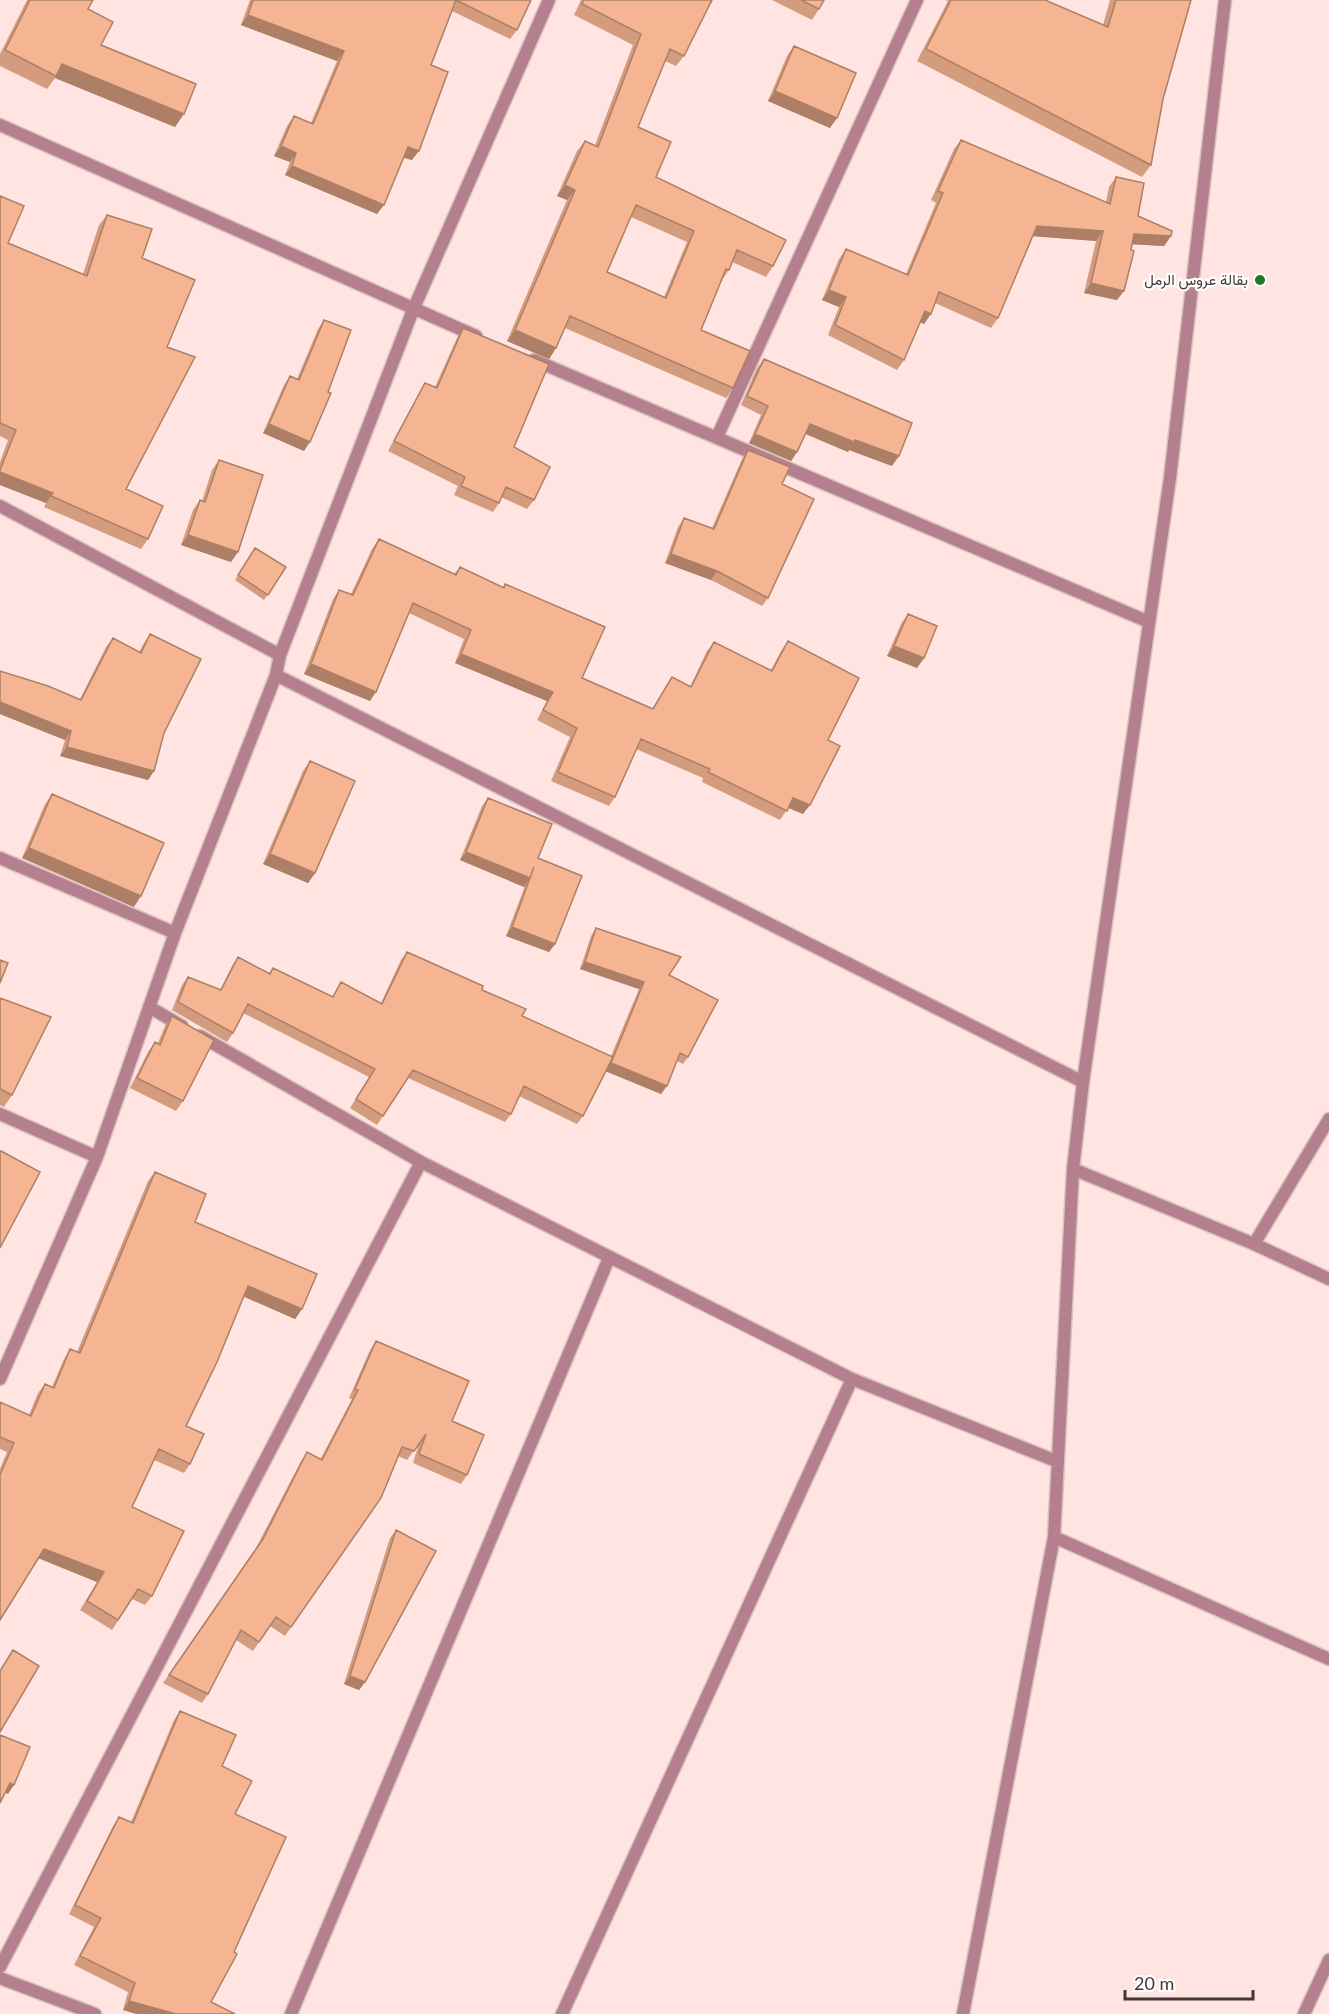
<svg xmlns="http://www.w3.org/2000/svg" width="1329" height="2014" viewBox="0 0 1329 2014" font-family="Lato,Vazirmatn,sans-serif">
  <rect width="100%" height="100%" fill="#ffe4e1"/>
  <g fill="none" stroke-linecap="round" stroke-linejoin="round">
    <defs>
      <path id="street" d="M0,125L476,336
        M534,360L1149,622
        M717,437L917,0
        M0,506L280,655
        M276,675L1083,1082
        M0,858L175,933
        M149,1007L182,1026
        M200,1036L421,1162L852,1379L1056,1461
        M0,1114L97,1157
        M1073,1169L1254,1244L1329,1279
        M1254,1244L1329,1119
        M0,1379L97,1157L175,933L276,675L280,655L413,310L549,0
        M1054,1537L1329,1659
        M0,1967L421,1162
        M0,1978L95,2014
        M291,2014L609,1258
        M562,2014L852,1379
        M963,2014L1054,1537L1073,1169L1083,1082L1170,478L1225,0
        M1304,2014L1329,1960"/>
    </defs>
    <use href="#street" stroke="#d9c1bf" stroke-width="15"/>
    <use href="#street" stroke="#b4808d" stroke-width="12"/>
  </g>
  <path fill="#d49c7e" fill-rule="evenodd" d="M27,0H93L88,9L101,45L175,127L55,78L47,89L0,66V54Z
    M250,0H531L517,30L510,39L452,11L431,65L412,160L404,158L377,214L285,175L290,162L274,156L287,126L294,116L311,123L337,61L241,25Z
    M581,0H712L684,56L676,66L665,61L638,127L656,177L773,266L766,277L732,262L729,270L721,281L701,330L733,388L726,398L565,328L556,348L549,359L507,341L567,200L557,196L577,151L585,141L595,145L633,45L574,15ZM631,217L687,242L664,297L607,272Z
    M772,0H824L819,9L812,20Z
    M945,0H1045L1103,25L1110,0H1191L1163,99L1151,165L1142,177L917,61L948,1Z
    M794,46L830,128L768,101L787,56Z
    M961,140L1106,202L1109,187L1116,177L1138,216L1171,236L1164,246L1132,244L1117,300L1084,293L1096,241L1033,236L998,318L991,328L935,303L924,324L920,322L904,360L897,370L828,335L839,307L822,300L839,259L846,249L906,274L936,203L931,200L954,149Z
    M0,196L8,243L83,274L99,225L107,215L142,258L167,347L126,489L148,539L141,549L44,507L46,503L0,485V462L8,440L0,436Z
    M324,320L328,392L304,451L263,433L284,385L290,376L297,379L318,329Z
    M463,328L514,447L534,500L527,509L501,497L499,503L493,512L454,495L458,486L388,451L419,393L425,383L435,387L457,338Z
    M764,359L892,466L849,450L848,452L805,434L797,452L791,461L749,443L761,415L741,405L757,368Z
    M748,450L782,484L768,598L762,606L711,580L665,563L678,527L684,518L712,528L742,459Z
    M219,460L231,562L181,545L193,510L200,500L202,501L212,470Z
    M379,539L454,574L460,567L503,587L505,584L582,678L652,709L672,677L690,687L707,651L714,642L771,670L781,651L788,641L828,740L803,814L788,808L780,820L702,782L703,778L636,749L615,797L609,806L551,781L570,737L537,720L547,701L455,663L464,639L409,613L370,701L304,674L333,599L339,590L351,594L372,549Z
    M255,548L286,567L264,600L235,580Z
    M908,614L924,658L917,668L887,656L901,624Z
    M150,634L164,733L154,771L148,780L60,756L65,740L0,714V671L80,699L106,647L113,638L139,652L144,643Z
    M310,761L315,873L308,883L263,864L303,771Z
    M52,794L134,907L22,858L45,804Z
    M488,798L538,858L555,944L549,952L506,936L525,886L524,887L460,860L482,806Z
    M596,928L669,975L688,1057L683,1064L677,1061L661,1094L606,1071L583,1116L577,1124L519,1096L511,1114L505,1122L408,1078L377,1125L350,1108L369,1077L243,1013L233,1033L227,1042L172,1010L182,985L188,977L220,990L232,966L238,957L269,973L273,968L332,997L341,982L381,1003L401,960L407,952L482,990L522,1016L611,1056L639,989L580,969L591,936Z
    M0,998L12,1095L4,1107L0,1105Z
    M172,1016L183,1101L176,1111L130,1088L148,1052L155,1042L158,1043L165,1026Z
    M155,1172L195,1222L302,1309L295,1319L244,1297L186,1426L190,1464L184,1473L154,1460L132,1507L152,1596L145,1605L132,1599L112,1630L80,1610L97,1582L38,1558L0,1620V1469L7,1452L0,1449V1402L29,1415L38,1393L45,1384L52,1387L64,1359L70,1349L77,1352L148,1181Z
    M376,1341L452,1421L467,1475L461,1484L413,1463L419,1443L407,1460L398,1456L381,1498L285,1636L270,1626L253,1651L236,1640L208,1694L202,1703L163,1683L256,1548L301,1461L307,1452L320,1460L352,1399L349,1398L370,1350Z
    M396,1530L365,1682L359,1690L344,1684L390,1538Z
    M180,1711L222,1766L235,1814L211,2002L235,2014H137L123,2010L128,1992L74,1965L94,1927L69,1914L113,1826L119,1817L131,1822L174,1720Z"/>
  <path fill="#ac7f66" d="M248,15L344,51L337,61L241,25Z
    M62,64L184,114L175,127L55,78Z
    M775,91L837,118L830,128L768,101Z
    M281,146L296,153L290,162L274,156Z
    M408,147L419,151L412,160L401,157Z
    M292,166L384,205L377,214L285,175Z
    M565,185L575,190L567,200L557,196Z
    M1037,226L1103,231L1096,241L1030,236Z
    M1134,234L1171,236L1164,246L1127,244Z
    M1091,283L1124,291L1117,300L1084,293Z
    M829,290L846,297L839,307L822,300Z
    M925,311L931,314L924,324L918,321Z
    M515,330L556,348L549,359L507,341Z
    M269,424L310,442L304,451L263,433Z
    M810,424L855,440L899,456L892,466L849,450L848,452L804,433Z
    M755,434L797,452L791,461L749,443Z
    M0,472L53,493L46,503L0,485Z
    M188,535L238,552L231,562L181,545Z
    M671,554L717,571L711,580L665,563Z
    M894,646L924,658L917,668L887,656Z
    M461,654L553,692L547,701L455,663Z
    M311,664L376,692L370,701L304,674Z
    M0,702L71,731L65,740L0,714Z
    M67,747L154,771L148,780L60,756Z
    M793,798L810,805L803,814L787,807Z
    M29,848L141,896L134,907L22,858Z
    M466,852L530,878L524,887L460,860Z
    M270,854L315,873L308,883L263,864Z
    M512,927L555,944L549,952L506,936Z
    M585,962L644,982L639,989L580,969Z
    M611,1063L667,1086L661,1094L605,1071Z
    M248,1286L302,1309L295,1319L241,1295Z
    M44,1549L104,1572L97,1582L38,1558Z
    M350,1676L365,1682L359,1690L344,1684Z
    M10,1783L14,1785L8,1794L3,1792Z
    M129,2001L176,2014H137L123,2010Z"/>
  <path fill="#f6b592" stroke="#ac7f66" stroke-width="1.5" fill-rule="evenodd" d="M30,0H93L88,9L113,22L101,45L196,84L184,114L62,64L56,76L5,50Z
    M253,0H456L431,65L448,72L419,151L408,147L384,205L292,166L296,153L281,146L294,116L313,124L344,51L248,15Z
    M456,0H531L517,30Z
    M584,0H712L684,56L670,49L638,127L671,142L656,177L786,240L773,266L737,250L729,270L726,269L701,330L750,351L733,388L570,316L556,348L515,330L575,190L565,185L585,141L598,147L641,34L582,4ZM636,205L694,231L666,298L607,272Z
    M801,0H824L819,9Z
    M951,0H1045L1108,27L1116,0H1191L1163,99L1151,165L926,49Z
    M794,46L856,73L837,118L775,91Z
    M961,140L1110,204L1116,177L1144,183L1138,216L1172,231L1171,236L1134,234L1131,250L1134,251L1124,291L1091,283L1103,231L1037,226L998,318L939,292L931,314L925,311L904,360L835,325L846,297L829,290L846,249L908,275L943,193L938,191Z
    M0,196L24,206L8,243L87,276L107,215L152,229L142,258L195,280L167,347L195,357L126,489L163,506L148,539L51,496L53,493L0,472V470L16,430L0,423Z
    M324,320L351,330L328,392L331,393L310,442L269,424L290,376L299,380Z
    M463,328L549,364L514,447L550,467L534,500L506,487L499,503L461,486L465,477L394,441L425,383L437,388Z
    M764,359L912,423L899,456L855,440L854,442L810,424L797,452L755,434L768,406L747,396Z
    M748,450L790,467L782,484L814,499L768,598L717,571L671,554L684,518L714,529Z
    M219,460L263,475L238,552L188,535L200,500L205,502Z
    M379,539L456,575L460,567L504,588L505,584L605,627L582,678L653,709L672,677L691,687L714,642L772,671L788,641L859,678L828,740L840,746L810,805L793,798L787,811L708,772L710,769L641,739L615,797L558,772L577,728L543,710L553,692L461,654L471,630L413,603L376,692L311,664L339,590L353,595Z
    M255,548L286,567L268,595L238,575Z
    M908,614L937,626L924,658L894,646Z
    M150,634L201,659L164,733L154,771L67,747L71,731L0,702V671L48,686L81,700L113,638L141,653Z
    M310,761L355,781L315,873L270,854Z
    M52,794L164,843L141,896L29,848Z
    M488,798L552,824L538,858L582,876L555,944L512,927L534,867L530,878L466,852Z
    M596,928L681,957L669,975L718,1000L688,1057L680,1053L667,1086L611,1063L644,982L585,962Z
    M407,952L483,986L482,990L526,1009L522,1016L613,1057L583,1116L524,1086L511,1114L413,1070L383,1116L356,1099L375,1069L248,1004L233,1033L178,1002L188,977L221,990L238,957L270,974L273,968L333,997L341,982L382,1004Z
    M0,960L8,963L0,983Z
    M0,998L51,1017L12,1095L0,1089Z
    M172,1016L214,1040L183,1101L137,1078L155,1042L160,1045Z
    M1,1151L40,1172L0,1248V1152Z
    M155,1172L206,1194L195,1222L317,1274L302,1309L248,1286L217,1362L186,1426L204,1434L190,1464L159,1449L132,1507L184,1531L152,1596L138,1589L118,1620L87,1601L104,1572L44,1549L0,1620V1475L14,1443L0,1437V1402L31,1416L45,1384L54,1388L70,1349L80,1353Z
    M376,1341L469,1381L452,1421L484,1435L467,1475L419,1454L426,1434L414,1451L402,1447L381,1498L291,1627L276,1617L259,1642L241,1630L208,1694L169,1675L263,1539L307,1452L322,1460L358,1390L355,1389Z
    M396,1530L436,1551L365,1682L350,1676Z
    M13,1650L39,1666L0,1732V1671Z
    M180,1711L236,1735L222,1766L252,1781L235,1814L286,1837L234,1952L237,1954L211,2002L235,2014H176L129,2001L135,1983L80,1956L101,1918L75,1905L119,1817L133,1823Z
    M0,1735L30,1747L14,1785L10,1783L0,1803Z"/>
  <circle fill="#1f7827" stroke="#fff" stroke-width="2" cx="1260" cy="280" r="6"/>
  <g text-anchor="middle" stroke-width="4.5" stroke-linejoin="round" paint-order="stroke">
    <g font-size="15" fill="#423736" stroke="#fff" text-anchor="end">
      <text x="1248" y="285">بقالة عروس الرمل</text>
    </g>
  </g>
  <path d="M1125 1990v9h128v-9" fill="none" stroke="#423736" stroke-width="3"/>
  <text x="1134" y="1990" font-size="18" fill="#423736" stroke="#ffffff" stroke-width="4.5" paint-order="stroke">20 m</text>
</svg>
